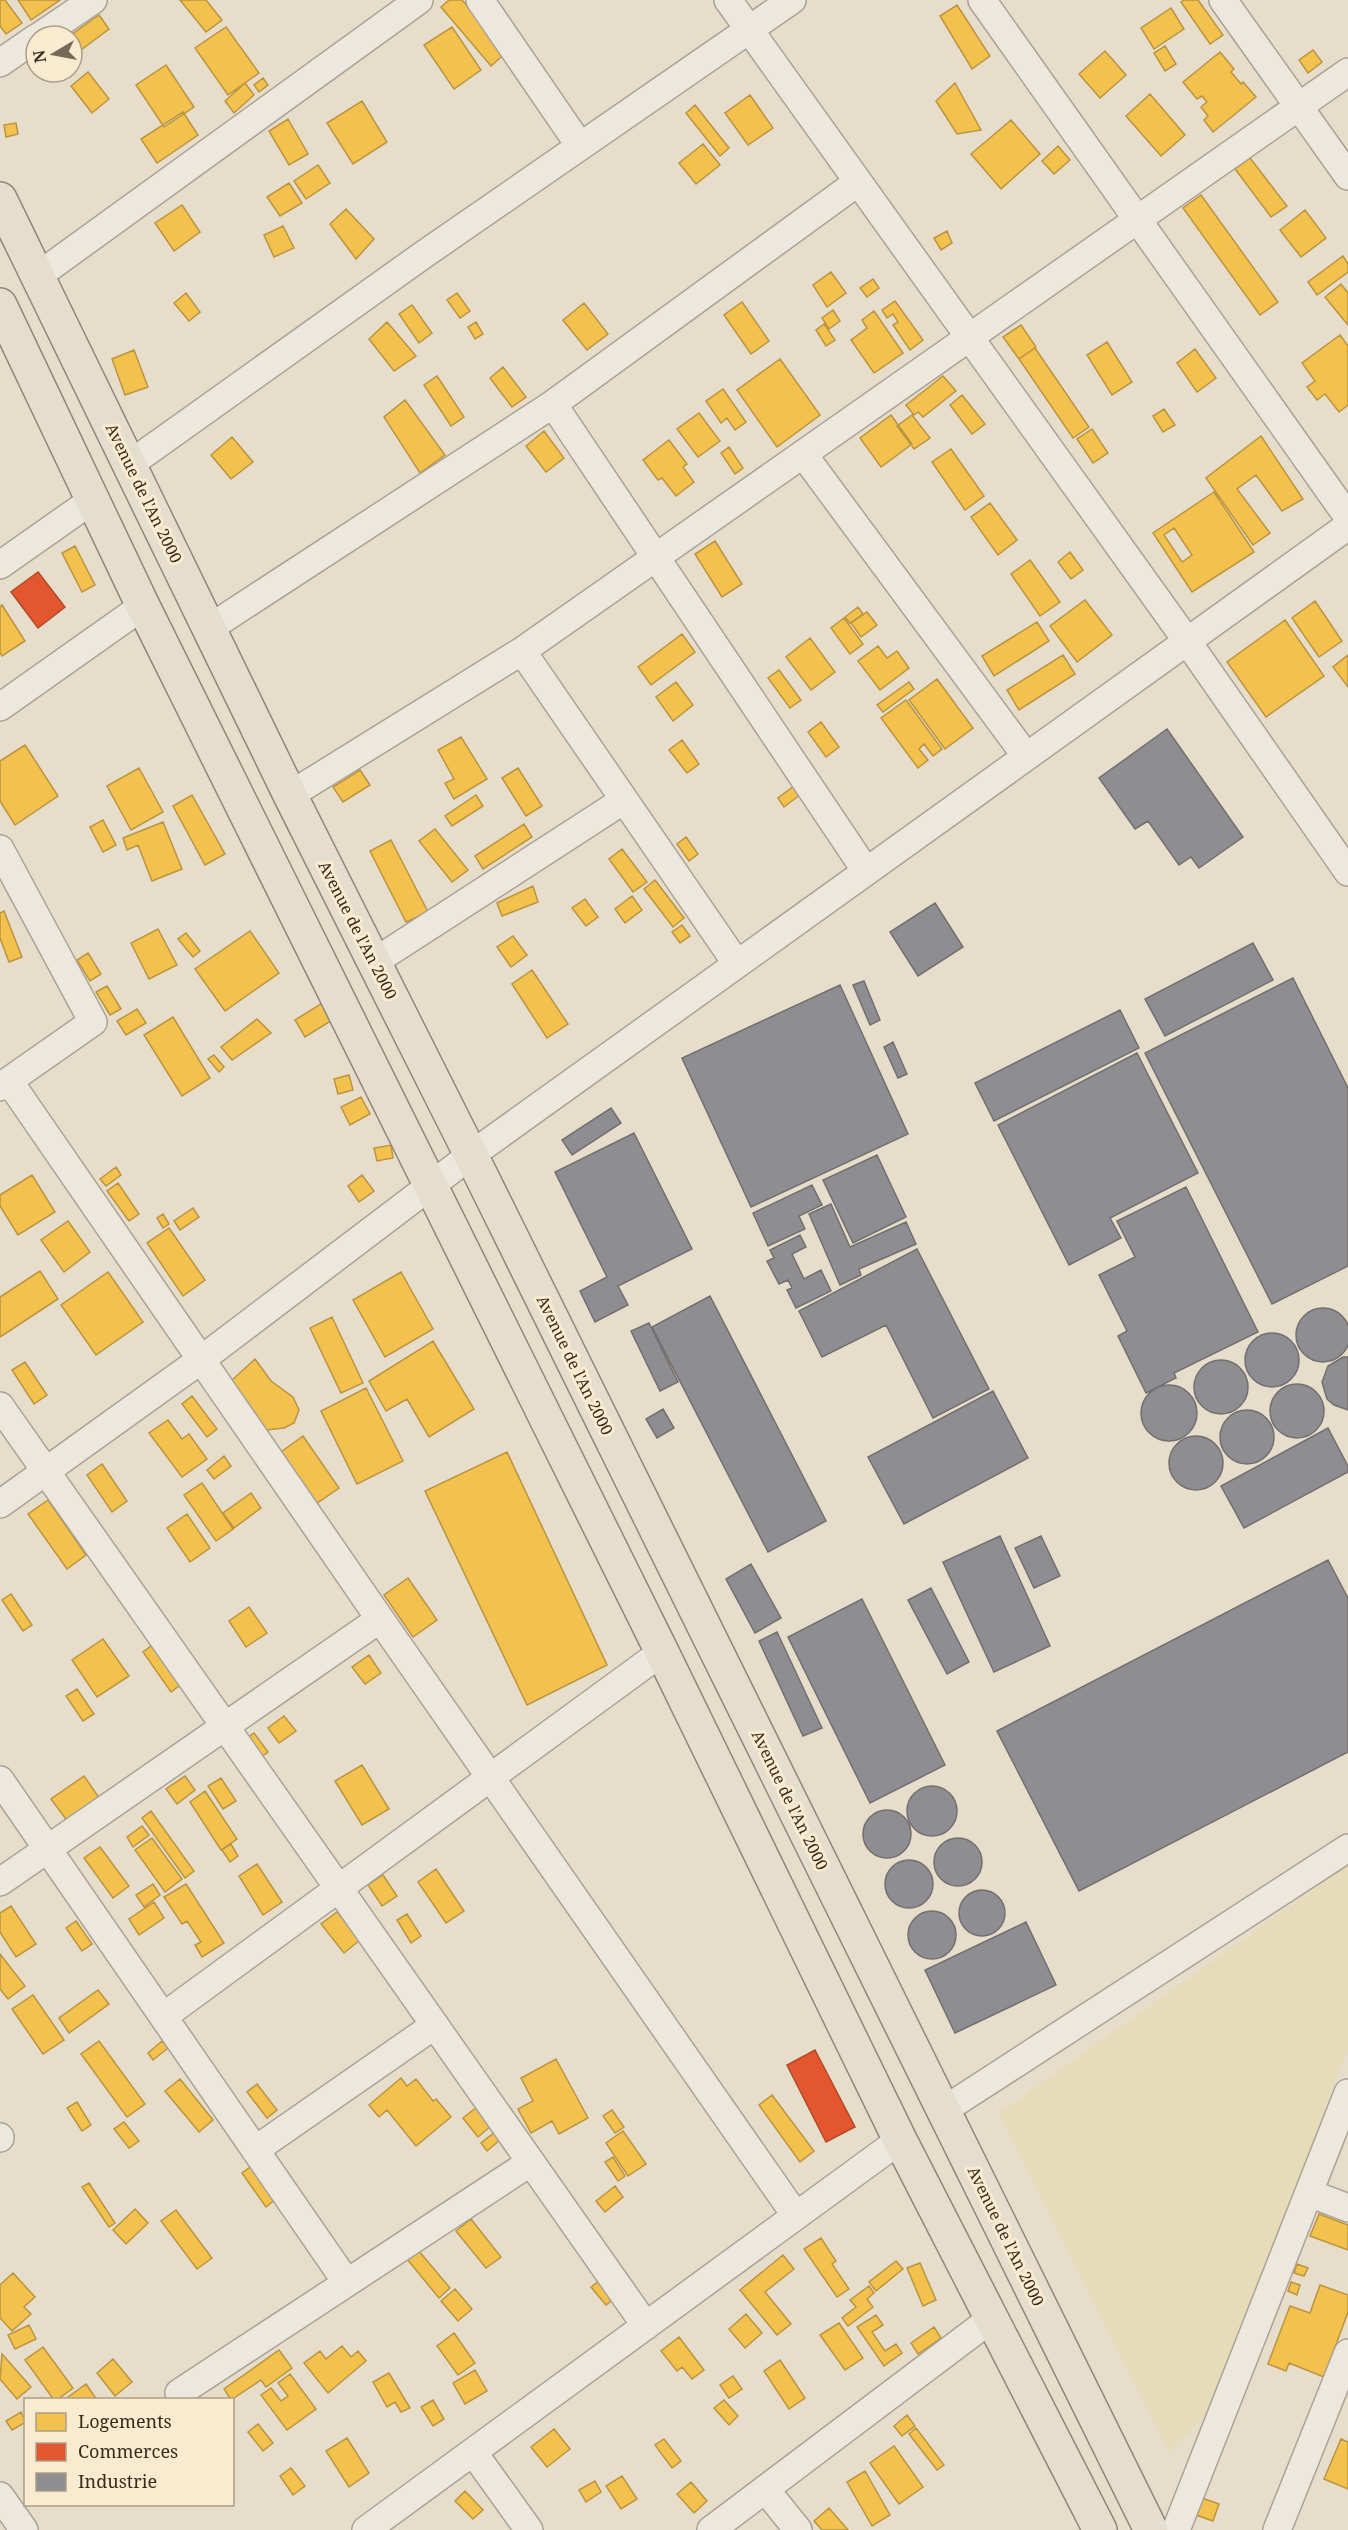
<svg xmlns="http://www.w3.org/2000/svg" width="1348" height="2530" viewBox="0 0 1348 2530" font-family="'Noto Serif',serif">
  <rect width="100%" height="100%" fill="#e6ddcb"/>
  <path fill="#e7dcba" d="M1348,1865V2047L1214,2408L1169,2452L999,2113Z"/>
  <path fill="#f2c14e" stroke="#bb943f" stroke-width="1.5" fill-rule="evenodd" d="M0,0H5L22,23L6,34L0,26Z
    M18,0H60L31,20Z
    M180,0H206L222,20L206,32Z
    M449,0H462L507,52L491,66L441,7Z
    M1184,0H1198L1223,35L1210,44L1181,2Z
    M957,5L990,56L972,69L940,16Z
    M1171,8L1184,29L1154,49L1141,28Z
    M99,15L109,29L81,50L71,35Z
    M226,27L259,73L228,95L195,48Z
    M452,27L481,70L454,89L424,45Z
    M1165,46L1176,64L1165,71L1154,53Z
    M1313,50L1322,62L1308,73L1299,60Z
    M1105,51L1126,75L1100,98L1079,74Z
    M1220,52L1234,69L1231,72L1241,84L1243,82L1256,97L1213,132L1204,120L1208,116L1201,107L1207,102L1202,96L1197,99L1183,82Z
    M166,65L194,107L164,127L136,85Z
    M88,72L109,99L92,113L71,86Z
    M263,78L268,85L259,92L254,85Z
    M245,83L254,95L234,113L225,101Z
    M955,83L981,130L957,134L936,101Z
    M1150,94L1185,135L1161,156L1126,116Z
    M750,95L773,128L748,145L725,113Z
    M362,101L387,142L353,164L327,123Z
    M695,105L729,148L720,156L686,113Z
    M183,112L198,135L157,163L141,139Z
    M288,119L308,154L289,165L269,131Z
    M1011,120L1040,154L1001,189L971,154Z
    M16,123L18,134L6,137L4,125Z
    M703,144L720,165L696,184L679,163Z
    M1058,146L1070,160L1054,174L1042,161Z
    M1250,158L1287,206L1271,217L1235,169Z
    M318,165L330,183L306,199L294,181Z
    M289,183L302,203L280,216L267,197Z
    M1201,195L1278,302L1260,315L1183,208Z
    M182,205L200,232L174,251L155,223Z
    M346,209L374,239L356,259L330,224Z
    M1305,210L1326,238L1301,257L1280,230Z
    M283,226L294,248L274,257L264,235Z
    M947,231L952,243L941,250L934,238Z
    M1343,256L1348,264V272L1317,295L1308,282Z
    M831,272L846,293L827,307L813,285Z
    M873,279L879,288L867,297L860,288Z
    M1341,284L1348,293V325L1325,297Z
    M186,293L200,312L189,321L174,303Z
    M457,293L470,311L460,318L447,300Z
    M895,301L923,340L910,350L893,325L898,322L893,314L887,318L882,310Z
    M742,302L769,341L751,354L724,315Z
    M584,303L608,334L587,350L563,320Z
    M412,305L432,333L419,343L399,314Z
    M833,310L840,321L829,329L822,318Z
    M874,311L903,353L874,373L851,340L867,328L862,320Z
    M387,322L416,356L394,371L369,339Z
    M476,322L483,334L475,339L468,327Z
    M824,324L835,340L826,346L816,330Z
    M1021,325L1036,347L1019,359L1003,337Z
    M1340,335L1348,346V405L1339,412L1325,394L1317,400L1307,387L1315,381L1302,363Z
    M1107,342L1132,382L1112,395L1087,355Z
    M1035,348L1089,427L1073,438L1019,359Z
    M1195,349L1216,378L1197,392L1177,363Z
    M134,350L148,387L125,395L112,359Z
    M780,359L820,415L777,447L737,390Z
    M503,367L526,397L512,407L490,378Z
    M437,376L464,417L451,426L424,385Z
    M943,376L956,391L923,417L918,412L914,415L906,405Z
    M723,389L746,422L735,430L727,418L721,423L706,401Z
    M962,395L985,424L972,434L950,405Z
    M405,400L445,455L420,473L384,417Z
    M1164,409L1175,425L1163,432L1153,416Z
    M699,413L720,441L698,457L677,429Z
    M891,415L912,444L881,467L860,438Z
    M912,415L930,438L914,449L897,426Z
    M1092,429L1108,453L1093,463L1077,439Z
    M544,431L564,458L546,472L526,446Z
    M1261,436L1303,499L1282,511L1256,475L1237,489L1270,533L1253,545L1206,478Z
    M232,437L253,462L231,479L211,455Z
    M669,440L687,464L683,467L694,482L676,496L662,478L658,480L643,460Z
    M729,447L743,468L735,474L721,453Z
    M951,449L984,496L965,510L932,462Z
    M1214,492L1254,552L1192,592L1153,533ZM1174,528L1192,555L1182,562L1164,535Z
    M990,503L1017,540L998,555L971,517Z
    M715,541L742,584L722,597L695,554Z
    M75,546L95,585L82,592L62,553Z
    M1070,552L1083,570L1071,579L1058,562Z
    M1030,560L1060,602L1040,616L1011,574Z
    M1085,600L1112,635L1077,662L1050,626Z
    M1315,601L1342,641L1319,657L1292,618Z
    M2,605L25,641L2,656L0,652V607Z
    M858,607L863,614L850,623L845,617Z
    M867,612L877,625L861,637L851,623Z
    M844,618L863,644L850,654L831,628Z
    M1285,620L1324,676L1266,717L1227,662Z
    M1037,622L1049,641L994,676L982,656Z
    M682,634L695,652L651,685L638,667Z
    M810,638L835,672L811,690L786,657Z
    M878,646L887,658L897,651L909,668L880,690L858,661Z
    M1063,655L1075,674L1019,710L1007,690Z
    M1348,655V687L1333,667Z
    M779,670L801,700L790,708L768,678Z
    M937,679L973,728L945,749L909,700Z
    M676,682L693,705L673,721L656,697Z
    M909,682L914,689L883,712L877,705Z
    M906,700L942,749L933,756L924,744L919,749L928,760L918,768L881,718Z
    M821,722L839,747L826,757L808,732Z
    M461,737L487,779L454,799L445,783L454,779L438,750Z
    M682,740L699,764L687,773L669,750Z
    M25,745L58,796L15,825L0,801V761Z
    M139,768L163,812L131,830L107,786Z
    M518,768L542,806L526,816L502,778Z
    M360,770L370,785L343,802L333,787Z
    M798,783L805,791L784,807L778,798Z
    M192,795L225,854L205,865L173,806Z
    M476,795L483,806L452,826L445,816Z
    M103,820L116,845L103,852L90,827Z
    M163,822L182,869L152,881L138,845L127,850L123,838Z
    M524,824L532,837L483,869L475,856Z
    M435,829L468,870L452,882L419,841Z
    M686,837L698,854L689,861L677,844Z
    M391,840L428,912L406,922L370,851Z
    M622,849L647,882L633,892L609,859Z
    M655,880L684,918L673,927L644,889Z
    M533,886L538,902L502,916L497,903Z
    M632,896L642,910L625,923L615,909Z
    M585,899L598,917L586,926L572,908Z
    M4,911L22,957L9,962L0,938V913Z
    M682,925L690,936L680,943L672,932Z
    M158,929L177,965L149,979L131,943Z
    M250,931L279,973L225,1011L195,969Z
    M186,933L200,951L193,957L178,939Z
    M513,936L527,955L511,967L497,947Z
    M88,953L101,974L90,981L77,960Z
    M532,970L568,1024L547,1038L512,984Z
    M107,986L121,1009L110,1015L96,992Z
    M324,1002L334,1019L305,1037L295,1020Z
    M137,1009L146,1023L126,1035L117,1021Z
    M173,1017L210,1078L182,1096L144,1035Z
    M257,1019L271,1033L232,1060L221,1047Z
    M214,1055L224,1067L219,1072L208,1059Z
    M349,1075L353,1090L338,1094L334,1079Z
    M361,1097L370,1114L350,1125L341,1107Z
    M391,1145L393,1158L377,1161L374,1148Z
    M116,1167L121,1175L106,1186L100,1179Z
    M32,1175L55,1212L18,1235L0,1206V1195Z
    M362,1175L374,1191L359,1202L348,1186Z
    M118,1183L139,1214L129,1221L107,1191Z
    M193,1208L199,1217L180,1230L174,1221Z
    M163,1214L169,1224L163,1228L157,1218Z
    M68,1221L90,1252L64,1272L41,1240Z
    M169,1228L205,1280L183,1296L147,1243Z
    M40,1271L58,1299L0,1337V1297Z
    M108,1272L143,1322L96,1355L61,1305Z
    M401,1272L433,1329L385,1357L353,1300Z
    M332,1317L363,1383L341,1393L310,1328Z
    M433,1341L474,1409L429,1437L407,1399L386,1411L369,1381Z
    M255,1359L271,1381L293,1397L299,1410L294,1423L284,1428L266,1430L254,1425L249,1404L231,1381Z
    M25,1362L47,1395L34,1404L12,1370Z
    M366,1388L403,1461L357,1484L321,1411Z
    M192,1396L217,1429L207,1437L182,1404Z
    M168,1420L182,1439L189,1434L207,1459L182,1477L149,1433Z
    M303,1436L339,1488L313,1506L277,1455Z
    M507,1452L607,1665L527,1705L425,1491Z
    M224,1456L231,1466L214,1479L207,1470Z
    M102,1464L127,1501L112,1512L87,1475Z
    M202,1483L233,1529L216,1541L184,1495Z
    M251,1493L261,1508L234,1528L223,1513Z
    M48,1500L86,1555L67,1569L28,1514Z
    M187,1514L210,1548L190,1562L167,1528Z
    M408,1578L437,1620L413,1637L384,1595Z
    M11,1594L32,1625L23,1631L2,1600Z
    M249,1607L267,1633L246,1647L229,1621Z
    M103,1639L129,1676L97,1697L72,1660Z
    M155,1643L183,1683L171,1692L143,1652Z
    M369,1655L381,1673L365,1684L352,1667Z
    M77,1689L94,1714L83,1721L66,1696Z
    M284,1716L296,1731L279,1743L268,1728Z
    M254,1733L268,1752L258,1759L244,1740Z
    M362,1765L389,1809L362,1825L335,1781Z
    M84,1776L100,1799L68,1822L51,1799Z
    M185,1776L195,1790L177,1804L166,1789Z
    M221,1778L236,1801L223,1809L208,1786Z
    M205,1791L237,1839L221,1850L190,1802Z
    M151,1811L194,1871L185,1878L142,1818Z
    M142,1826L149,1835L133,1847L127,1837Z
    M152,1838L182,1879L165,1892L135,1850Z
    M231,1844L238,1856L230,1862L222,1850Z
    M100,1847L129,1886L113,1898L84,1858Z
    M257,1864L282,1902L263,1915L239,1876Z
    M436,1869L464,1911L446,1923L418,1882Z
    M383,1875L397,1896L382,1906L368,1885Z
    M153,1884L160,1895L144,1907L136,1895Z
    M186,1884L224,1943L202,1957L195,1945L201,1942L187,1921L182,1924L164,1897Z
    M154,1902L164,1918L139,1935L129,1919Z
    M11,1906L36,1944L16,1957L0,1932V1913Z
    M337,1912L360,1940L344,1953L321,1924Z
    M407,1914L421,1936L411,1943L397,1920Z
    M76,1921L92,1944L82,1951L66,1928Z
    M0,1954L25,1986L8,1999L0,1989Z
    M98,1990L109,2004L69,2033L59,2018Z
    M33,1995L64,2040L43,2054L12,2009Z
    M99,2041L145,2104L127,2117L81,2054Z
    M162,2041L168,2048L153,2060L148,2053Z
    M556,2059L588,2118L559,2134L552,2121L531,2133L518,2109L533,2101L521,2078Z
    M401,2078L407,2086L416,2079L433,2101L436,2099L451,2117L416,2146L387,2110L379,2117L369,2105Z
    M180,2079L213,2120L199,2132L165,2091Z
    M257,2084L277,2110L267,2118L247,2092Z
    M772,2095L814,2151L800,2162L759,2105Z
    M77,2102L91,2125L82,2131L67,2108Z
    M478,2106L492,2125L478,2137L463,2118Z
    M612,2110L624,2127L615,2133L603,2116Z
    M124,2122L139,2141L129,2148L114,2129Z
    M623,2131L646,2164L628,2176L606,2143Z
    M495,2132L501,2139L487,2151L481,2143Z
    M613,2157L625,2176L618,2181L605,2162Z
    M253,2165L277,2198L266,2207L242,2173Z
    M89,2183L115,2223L109,2227L82,2187Z
    M615,2186L623,2197L605,2212L596,2201Z
    M135,2209L148,2223L126,2244L113,2230Z
    M176,2210L212,2258L197,2269L161,2221Z
    M1319,2214L1348,2225V2250L1310,2236Z
    M471,2219L501,2257L486,2268L456,2231Z
    M821,2238L836,2261L832,2264L849,2289L837,2297L804,2249Z
    M418,2250L450,2288L439,2298L407,2259Z
    M783,2255L794,2269L765,2292L791,2324L777,2335L740,2290Z
    M896,2261L903,2269L876,2291L869,2282Z
    M920,2263L936,2300L923,2306L907,2268Z
    M1297,2264L1308,2268L1304,2276L1294,2273Z
    M13,2273L35,2297L24,2307L31,2314L12,2331L0,2318V2285Z
    M600,2280L615,2298L606,2305L591,2287Z
    M1291,2282L1300,2285L1297,2295L1288,2291Z
    M1320,2285L1348,2295V2312L1324,2377L1289,2363L1286,2371L1268,2364L1290,2306L1310,2313Z
    M869,2286L874,2293L867,2299L873,2307L848,2326L842,2318L856,2307L850,2300Z
    M455,2289L472,2309L458,2321L441,2301Z
    M746,2314L762,2333L745,2348L729,2329Z
    M876,2315L883,2325L872,2332L885,2351L896,2344L902,2353L884,2366L857,2327Z
    M839,2323L863,2358L845,2370L820,2335Z
    M29,2325L36,2339L15,2349L8,2335Z
    M934,2327L941,2338L918,2354L911,2343Z
    M454,2333L475,2363L458,2375L437,2346Z
    M679,2337L704,2370L692,2379L682,2367L677,2371L661,2351Z
    M342,2346L351,2357L358,2351L366,2361L328,2393L304,2363L320,2351L326,2359Z
    M43,2347L73,2388L57,2400H54L25,2360Z
    M279,2350L292,2368L266,2387L261,2380L231,2400L224,2389Z
    M2,2354L31,2387L17,2399L0,2379Z
    M113,2359L132,2382L115,2396L97,2373Z
    M780,2360L805,2398L789,2409L764,2371Z
    M475,2370L487,2391L465,2404L453,2383Z
    M389,2373L410,2408L401,2412L395,2402L387,2407L373,2382Z
    M290,2374L316,2409L287,2430L261,2395L271,2388L281,2401L288,2396L278,2383Z
    M733,2376L742,2389L729,2398L720,2385Z
    M86,2384L97,2400H64Z
    M433,2400L444,2419L433,2426L421,2407Z
    M724,2400L738,2416L729,2425L714,2408Z
    M21,2412L26,2422L12,2430L6,2421Z
    M907,2415L915,2426L902,2436L894,2426Z
    M258,2424L273,2443L263,2451L248,2432Z
    M916,2428L944,2465L937,2470L909,2434Z
    M554,2429L570,2449L547,2467L531,2447Z
    M347,2438L369,2473L349,2487L326,2451Z
    M664,2439L681,2461L672,2468L655,2445Z
    M1341,2439L1348,2442V2489L1324,2479Z
    M894,2446L923,2487L899,2504L870,2463Z
    M291,2468L305,2486L293,2495L280,2476Z
    M865,2471L890,2515L872,2526L847,2482Z
    M622,2476L637,2499L621,2509L606,2486Z
    M595,2481L601,2492L586,2502L579,2490Z
    M691,2482L707,2501L694,2513L677,2494Z
    M465,2491L483,2510L473,2519L455,2501Z
    M1202,2498L1219,2504L1213,2521L1196,2515Z
    M829,2508L848,2530H822L814,2521Z"/>
  <path fill="#e4572e" stroke="#b14a29" stroke-width="1.5" d="M38,572L65,607L38,628L11,592Z
    M815,2050L855,2127L826,2142L787,2065Z"/>
  <path fill="#8d8d92" stroke="#746f6f" stroke-width="1.5" d="M1167,729L1243,837L1199,868L1191,857L1179,865L1148,821L1135,829L1099,778Z
    M935,903L963,947L918,976L890,932Z
    M1253,943L1273,980L1165,1036L1145,999Z
    M1293,978L1348,1088V1266L1272,1304L1145,1053Z
    M864,981L880,1020L870,1025L853,985Z
    M840,985L908,1134L751,1207L682,1058Z
    M1120,1010L1139,1048L994,1121L975,1083Z
    M893,1042L907,1074L898,1078L884,1047Z
    M1137,1053L1198,1173L1110,1218L1121,1238L1069,1265L998,1125Z
    M611,1108L621,1123L572,1155L562,1140Z
    M634,1133L692,1249L618,1286L628,1305L595,1322L580,1291L607,1277L555,1172Z
    M877,1155L906,1217L853,1243L823,1180Z
    M812,1185L822,1205L799,1216L805,1229L768,1246L753,1213Z
    M1186,1187L1258,1332L1174,1373L1176,1378L1146,1393L1118,1336L1127,1331L1099,1275L1135,1257L1117,1221Z
    M831,1204L850,1247L906,1222L916,1244L859,1269L861,1275L840,1285L809,1214Z
    M800,1235L806,1247L792,1254L804,1279L821,1270L831,1291L796,1308L787,1290L792,1288L788,1280L779,1284L767,1261L774,1258L770,1250Z
    M917,1249L989,1389L933,1418L886,1325L822,1357L799,1311Z
    M710,1296L826,1521L768,1552L652,1327Z
    M1296 1335a27 27 0 1 1 54 0a27 27 0 1 1-54 0Z
    M649,1323L678,1382L660,1391L631,1331Z
    M1245 1360a27 27 0 1 1 54 0a27 27 0 1 1-54 0Z
    M1343,1357H1348V1410L1334,1405L1327,1399L1322,1382L1328,1366Z
    M1194 1387a27 27 0 1 1 54 0a27 27 0 1 1-54 0Z
    M1270 1411a27 27 0 1 1 54 0a27 27 0 1 1-54 0Z
    M1141 1413a28 28 0 1 1 56 0a28 28 0 1 1-56 0Z
    M993,1391L1028,1458L904,1524L868,1457Z
    M663,1409L674,1428L657,1438L646,1419Z
    M1220 1437a27 27 0 1 1 54 0a27 27 0 1 1-54 0Z
    M1328,1428L1348,1466V1472L1244,1528L1221,1486Z
    M1169 1463a27 27 0 1 1 54 0a27 27 0 1 1-54 0Z
    M1000,1536L1050,1646L994,1672L943,1562Z
    M1041,1536L1060,1576L1034,1588L1015,1548Z
    M1328,1560L1348,1598V1752L1079,1891L997,1731Z
    M751,1564L781,1618L755,1633L726,1579Z
    M931,1588L969,1662L947,1674L908,1600Z
    M862,1599L945,1765L870,1803L788,1637Z
    M777,1632L822,1728L803,1736L759,1641Z
    M907 1811a25 25 0 1 1 50 0a25 25 0 1 1-50 0Z
    M863 1834a24 24 0 1 1 48 0a24 24 0 1 1-48 0Z
    M934 1862a24 24 0 1 1 48 0a24 24 0 1 1-48 0Z
    M885 1884a24 24 0 1 1 48 0a24 24 0 1 1-48 0Z
    M959 1913a23 23 0 1 1 46 0a23 23 0 1 1-46 0Z
    M908 1935a24 24 0 1 1 48 0a24 24 0 1 1-48 0Z
    M1026,1922L1056,1985L955,2033L925,1970Z"/>
  <g fill="none" stroke-linecap="round" stroke-linejoin="round">
    <defs>
      <path id="street" d="M480,0L580,146
        M728,0L1187,641L1348,872
        M982,0L1348,517
        M1223,0L1348,176
        M40,36L93,0
        M0,63L36,38
        M39,275L419,0
        M553,404L866,871
        M803,454L1026,756
        M130,464L423,255L792,0
        M0,565L94,499
        M208,629L553,404L858,182
        M522,651L737,964
        M0,707L143,606
        M290,795L522,651L1348,72
        M0,849L93,1022L0,1087
        M374,962L624,800
        M9,1081L380,1619L796,2216
        M0,1406L646,2326
        M0,1504L202,1359L471,1155L1348,526
        M0,1780L347,2283
        M0,1882L380,1619
        M164,2016L662,1652
        M944,2110L1348,1848
        M0,2138V2137
        M255,2150L435,2025
        M1309,2193L1348,2208
        M179,2393L531,2162
        M473,2452L529,2530
        M765,2489L798,2530
        M0,2496L24,2530
        M366,2530L900,2140
        M711,2530L991,2319
        M1176,2530L1348,2093
        M1277,2530L1348,2353"/>
      <path id="primary" d="M0,199L290,795L471,1155L1151,2530
        M0,305L143,606L662,1652L900,2140L1100,2530"/>
    </defs>
    <use href="#street" stroke="#aba295" stroke-width="30"/>
    <use href="#primary" stroke="#90877b" stroke-width="36"/>
    <use href="#street" stroke="#ede8de" stroke-width="27"/>
    <use href="#primary" stroke="#e5dece" stroke-width="33"/>
  </g>
  <g text-anchor="middle" stroke-width="6" stroke-linejoin="round" paint-order="stroke">
    <g font-size="16" fill="#3a2a1c" stroke="#f8ebd0">
      <text transform="translate(144 493) rotate(64)" y="6">Avenue de l'An 2000</text>
      <text transform="translate(358 930) rotate(63)" y="6">Avenue de l'An 2000</text>
      <text transform="translate(575 1365) rotate(64)" y="6">Avenue de l'An 2000</text>
      <text transform="translate(790 1800) rotate(64)" y="6">Avenue de l'An 2000</text>
      <text transform="translate(1006 2236) rotate(64)" y="6">Avenue de l'An 2000</text>
    </g>
  </g>
  <rect x="24" y="2398" width="210" height="108" fill="#f8ebd0" stroke="#ac9e88" stroke-width="1.5"/>
  <rect x="36" y="2413" width="30" height="18" fill="#f2c14e" stroke="#ac9e88" stroke-width="1.5"/>
  <text x="78" y="2428" font-size="18" fill="#3a2a1c">Logements</text>
  <rect x="36" y="2443" width="30" height="18" fill="#e4572e" stroke="#ac9e88" stroke-width="1.5"/>
  <text x="78" y="2458" font-size="18" fill="#3a2a1c">Commerces</text>
  <rect x="36" y="2473" width="30" height="18" fill="#8d8d92" stroke="#ac9e88" stroke-width="1.5"/>
  <text x="78" y="2488" font-size="18" fill="#3a2a1c">Industrie</text>
  <g transform="translate(54 54) rotate(260)"><circle r="28" fill="#f8ebd0" stroke="#ac9e88" stroke-width="1.5"/>
  <path d="M0-4.5L10 22L0 15L-10 22Z" fill="#766959"/>
  <text y="-9" font-size="16" font-weight="bold" text-anchor="middle" fill="#3a2a1c">N</text>
  </g>
</svg>
